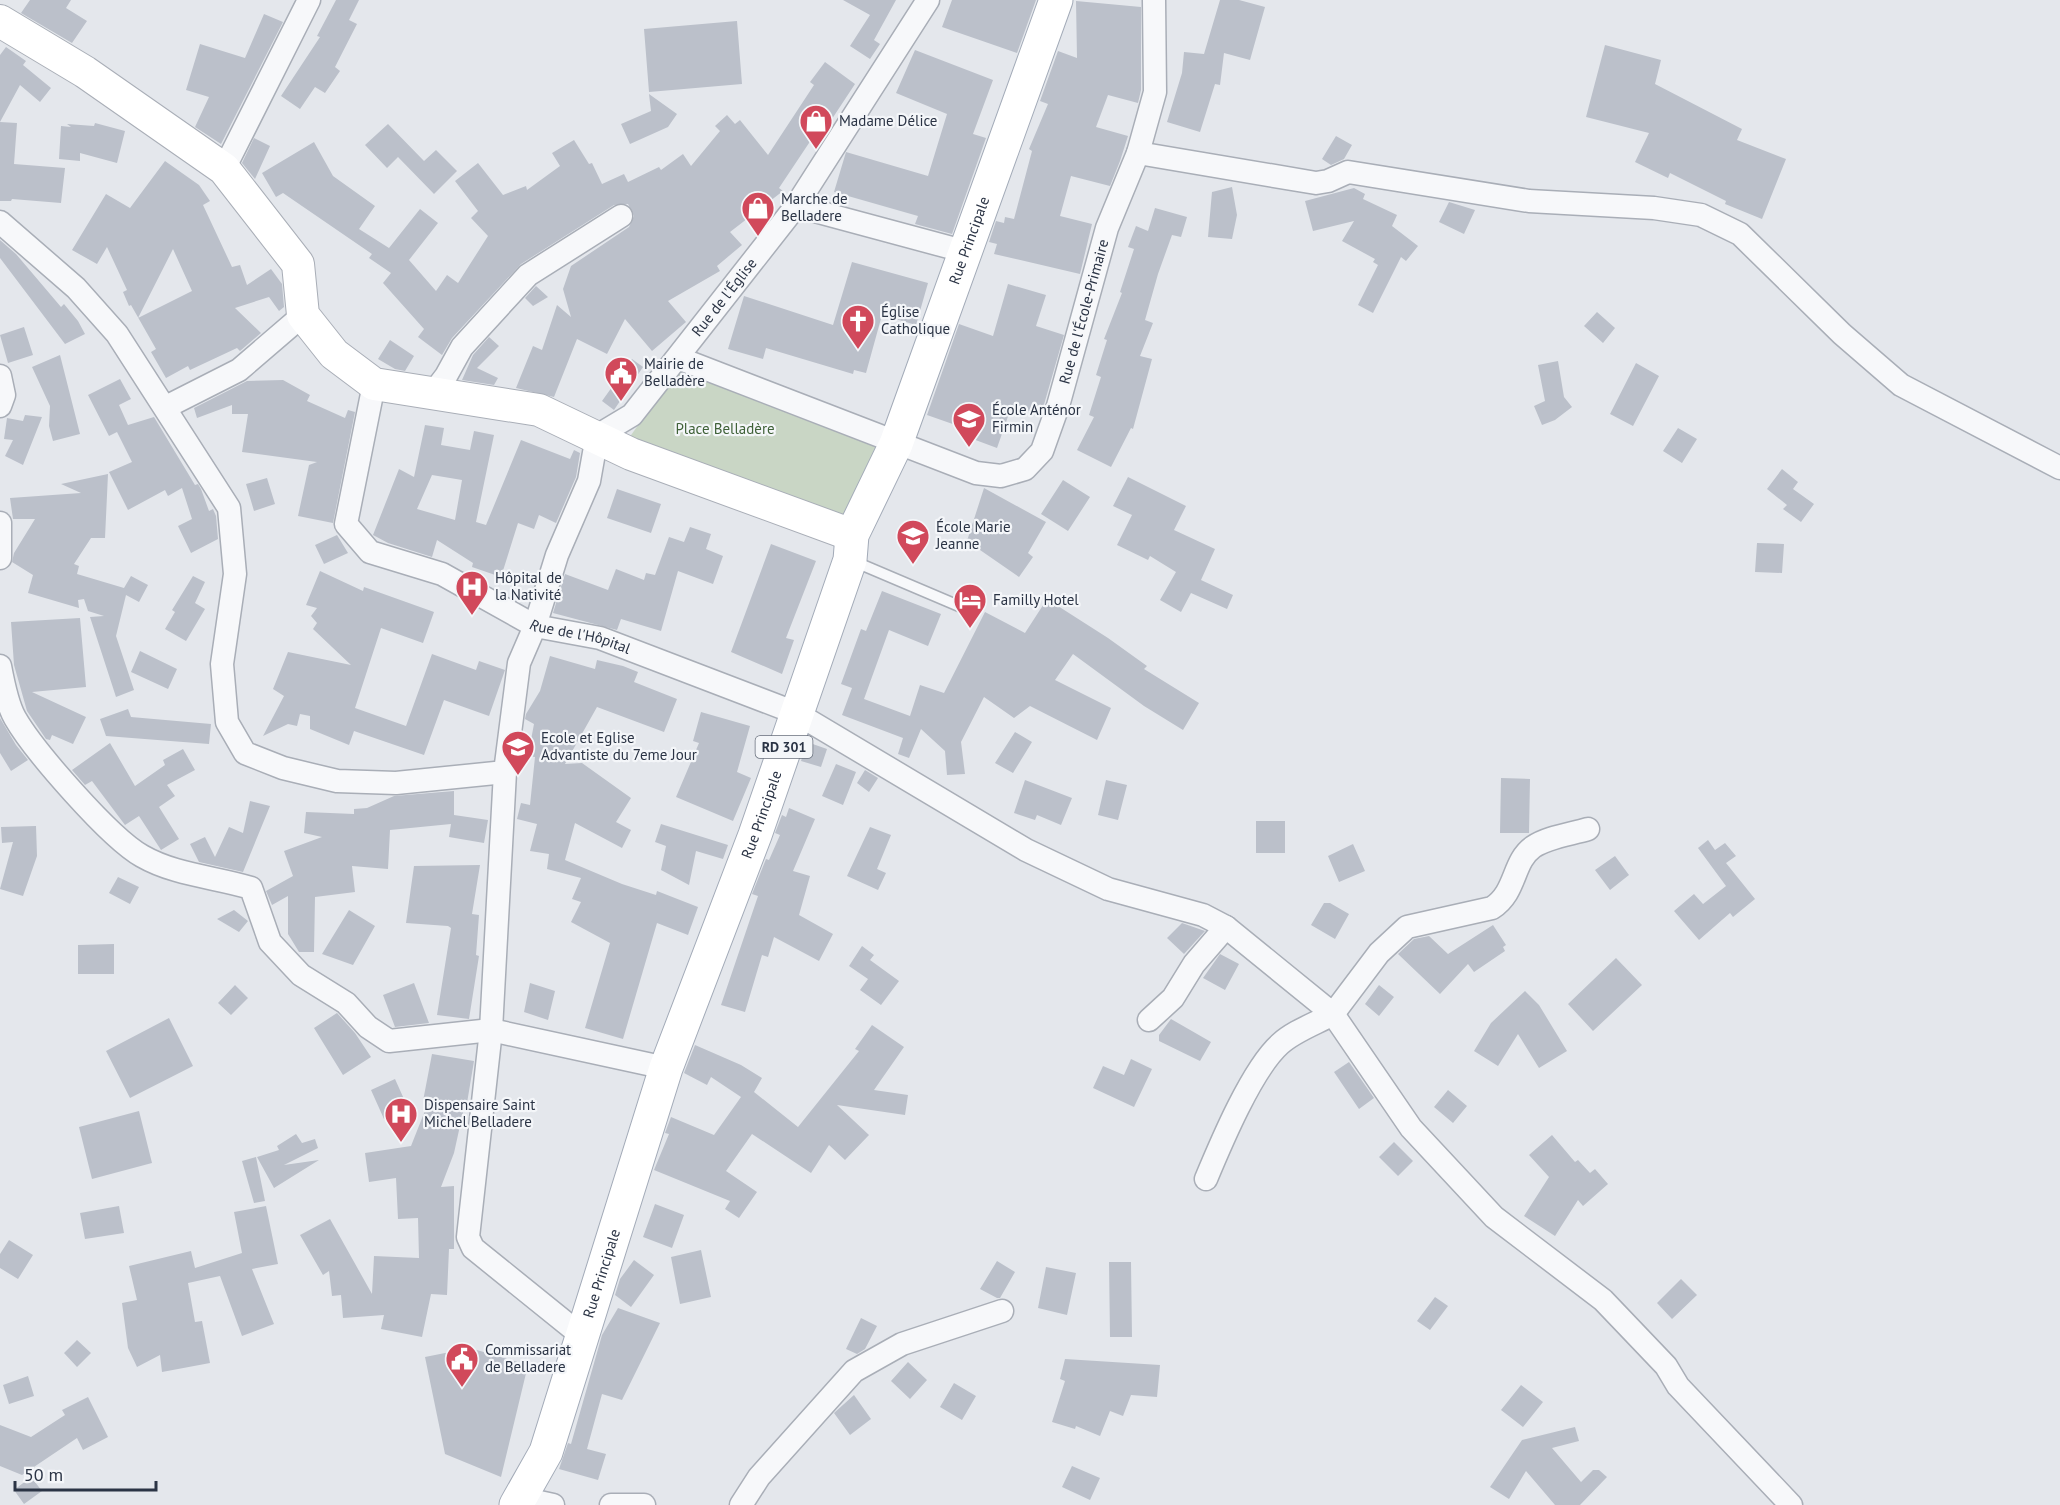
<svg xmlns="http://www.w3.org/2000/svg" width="2060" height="1505" viewBox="0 0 2060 1505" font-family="'PT Sans',sans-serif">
  <rect width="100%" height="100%" fill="#e4e7ec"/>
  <path fill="#c9d6c5" d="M688,355L885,426L851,522L624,445Z"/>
  <path fill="#bbc0ca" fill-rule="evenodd" d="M30,0H71L66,8L87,21L72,43L21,13Z
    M336,0H359L349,20L357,24L335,67L340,71L325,93L315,87L300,109L281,96L320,37L317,36Z
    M843,0H896L874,40L880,44L870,59L850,46L870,15Z
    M952,0H1036L1017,53L942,27Z
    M1220,0H1239L1265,7L1250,60L1224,53L1220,85L1215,84L1200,132L1167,122L1182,73L1184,52L1204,54Z
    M1076,1L1141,7V90L1138,103L1108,95L1096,127L1128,136L1120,161L1110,186L1071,176L1060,216L1092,224L1080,274L994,254L997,244L989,242L996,221L1004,223L1005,217L1014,219L1032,151L1029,149L1048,104L1040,101L1058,51L1077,58Z
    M264,14L283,22L221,144L195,127L209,97L186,90L200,44L245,58Z
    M737,21L742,84L649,92L644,29Z
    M1605,45L1661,60L1655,84L1742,129L1737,140L1786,159L1762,219L1725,204L1726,201L1670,173L1668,178L1635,162L1649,133L1586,117Z
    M6,47L26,61L23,65L51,88L40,102L20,85L0,122V55Z
    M915,50L993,80L973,134L986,138L952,234L915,224L918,216L834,192L846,152L928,176L947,114L896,93Z
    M825,62L855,84L826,128L821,125L779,188L783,191L730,232L742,245L717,266L720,271L668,301L686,322L652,351L625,319L607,354L577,339L554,397L516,388L533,346L542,350L557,305L571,317L563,289L571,266L629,227L634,216L628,204L614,205L521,264L452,338L442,355L418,337L424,329L383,283L391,273L369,258L372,254L283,193L276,197L262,173L314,142L333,176L375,206L359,229L389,248L420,209L438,223L409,260L436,291L447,275L458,283L488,236L471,218L478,211L455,181L478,163L503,195L526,186L527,190L560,166L552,153L574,140L589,164L592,163L602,184L624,174L628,182L659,167L661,170L683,154L691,166L720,131L715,126L727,115L735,124L740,120L768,155L814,85L810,82Z
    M649,94L677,114L668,127L630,144L621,124L651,111Z
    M0,122L17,123L14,164L65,168L61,203L12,199L11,201H0Z
    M95,123L125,131L117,163L80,153V161L59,159L61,126L71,127L67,124L94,126Z
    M388,124L424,161L436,150L457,171L434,194L398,157L387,168L365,145Z
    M1336,136L1352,145L1344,159L1331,165L1322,159Z
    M254,138L270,146L255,179L242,163Z
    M165,161L199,185L210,201L203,205L232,267L240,265L247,285L271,269L282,284L284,307L279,311L269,297L235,308L261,333L240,351L237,348L190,370L188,366L166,378L151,352L156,349L131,305L129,306L123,292L127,290L107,247L97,264L72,250L106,194L130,208ZM173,249L192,291L138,318Z
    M1232,187L1237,215L1232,239L1208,237L1212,192Z
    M1354,188L1365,194L1363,199L1397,215L1392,226L1418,246L1406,261L1401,257L1373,313L1358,305L1378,265L1373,262L1375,259L1342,241L1354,221L1313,231L1305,201Z
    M1449,202L1475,210L1464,234L1439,222Z
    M1155,208L1187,217L1181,237L1172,235L1158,274L1145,320L1153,323L1140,356L1152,359L1133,429L1131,428L1111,467L1077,450L1094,417L1089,415L1101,377L1096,375L1107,340L1104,339L1122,293L1120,292L1134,249L1128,247L1136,226L1148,231Z
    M0,240L16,254L61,307L64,304L78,321L85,334L65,344L0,258Z
    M852,262L928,283L916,325L882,315L866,373L854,370L853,374L766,348L763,359L728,349L744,296L833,325Z
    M1008,284L1046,295L1036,326L1064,335L1041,415L1012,405L997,448L962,435L964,428L927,415L959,324L993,336Z
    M536,286L548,297L533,306L525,298Z
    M1597,312L1615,328L1603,343L1584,326Z
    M24,327L33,355L8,363L0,335Z
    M489,337L499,346L477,368L498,378L494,385L462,380L473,355Z
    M390,340L414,356L405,371L395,369L378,359Z
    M60,355L80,434L53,441L49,426L50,406L32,367Z
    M632,359L643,367L614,410L602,401Z
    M1558,361L1564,397L1572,407L1555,420L1542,425L1534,406L1545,401L1538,365Z
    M1636,363L1659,376L1633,426L1610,414Z
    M120,379L131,399L119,405L128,425L154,417L195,485L198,484L201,489L209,511L213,509L216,516L218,539L191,553L178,526L192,519L182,488L168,496L165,490L128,510L109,472L132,462L117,432L109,436L88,395Z
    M283,380L310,395L307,401L345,418L348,410L355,412L333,523L298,516L309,465L317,462L242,452L248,414H232V405L197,418L194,408L247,381Z
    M25,415L42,417L23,465L5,456L13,440L4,439L7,418L23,421Z
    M425,425L444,428L441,445L470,450L474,431L494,435L476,522L486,525L521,440L570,459L574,450L580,453L576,477L556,523L539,515L534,529L518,523L501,577L472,567L473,563L437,540L432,557L388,543L373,535L399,469L414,477ZM432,475L462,480L455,520L417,509Z
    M1678,428L1697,439L1682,463L1663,451Z
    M1782,469L1798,482L1793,489L1814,504L1801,522L1783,509L1787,505L1767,489Z
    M108,474L105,538H91L74,564L79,566L77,574L124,588L131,576L148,585L139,602L126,595L116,636L134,690L116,697L90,617L104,616L88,611L84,599L78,600L79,608L28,593L33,575L12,562L14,553L35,519H13L10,498L81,493L61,484Z
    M1128,477L1186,506L1174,530L1215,549L1201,580L1233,595L1227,609L1191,593L1181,612L1160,600L1176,572L1150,556L1148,560L1117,545L1132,515L1113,506Z
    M267,478L275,504L254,511L246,484Z
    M1063,480L1090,497L1068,531L1041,514Z
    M984,488L1046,522L1028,553L1033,557L1019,577L967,541Z
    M617,489L661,504L651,533L607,518Z
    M690,527L711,534L706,549L723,556L713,584L678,571L661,631L621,619L617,630L553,613L565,574L608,590L616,569L644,580L646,573L655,575L669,537L684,542Z
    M337,535L348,553L324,564L315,545Z
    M1757,543L1784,544L1782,573L1755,572Z
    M771,544L816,561L786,638L794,640L782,674L731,652Z
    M320,571L363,591L364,587L434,612L423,643L381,628L355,708L406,726L432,654L476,670L479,661L505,670L489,716L444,700L424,755L354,731L349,745L310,729V716L300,714L297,726L288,724L263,736L284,696L273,689L288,652L351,665L313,629L317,623L311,616L317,608L306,605Z
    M193,576L205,582L195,603L205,609L186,641L165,629L175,612L172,610Z
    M882,591L941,614L928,646L889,630L864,699L910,716L920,685L944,693L985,612L1025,633L1047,599L1108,638L1147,666L1144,669L1199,703L1183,730L1144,706L1073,654L1055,680L1111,708L1097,740L1030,706L1014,718L984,697L961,742L965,774L947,775L945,751L921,729L909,758L898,754L903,738L842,715L852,688L841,684L861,629L866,631Z
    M80,618L86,687L32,692L86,717L73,744L52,735L50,740L46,739L27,711L14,665L11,622Z
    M140,651L177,669L168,689L131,672Z
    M550,656L595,669L597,660L623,666L638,672L634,682L677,699L664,732L597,707L565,764L582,763L631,798L616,822L631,830L622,848L575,823L565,860L622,884L656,895L657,891L698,907L688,935L657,923L623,1039L585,1028L610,943L571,922L581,902L572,899L581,878L547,869L549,854L530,851L537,824L517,819L521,803L530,805L535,757L528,756L534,724L525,719L526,714L540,691Z
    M128,709L131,717L211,724L209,744L106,736L100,719Z
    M701,712L750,726L737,772L751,778L733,821L676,797L699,743L693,741Z
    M0,718L16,745L28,760L11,771L0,753Z
    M1015,732L1032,742L1013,773L995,763Z
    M807,742L827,749L821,767L801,761Z
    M110,743L135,786L165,765L163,760L183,749L195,770L167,785L175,796L159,807L179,839L161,850L139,816L125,825L92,781L85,785L72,770Z
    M836,764L856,772L843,805L822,796Z
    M865,770L878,778L869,792L857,783Z
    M1501,778L1530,779L1529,833H1500Z
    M1025,780L1072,798L1061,825L1037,815L1035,820L1014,813Z
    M1106,780L1127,785L1118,820L1098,815Z
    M454,791V815L488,820L484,843L449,837L451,824L390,830L388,869L352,866L355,892L315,897L314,952H299L288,934V896L272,905L266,891L293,876L284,851L322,837L304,833L306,812L354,814V809L367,808L394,796Z
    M250,801L270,806L243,872L199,862L190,844L205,837L215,857L229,827L243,833Z
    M789,808L815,819L793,871L810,876L799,915L833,934L819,961L774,937L768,957L762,955L745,1012L721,1005L758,896L752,894L766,859L769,860L780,835L775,833L782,815L786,817Z
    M1256,821H1285V853H1256Z
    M661,824L728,845L723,859L696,851L689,885L661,870L666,846L655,842Z
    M36,826L37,856L23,896L0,889L13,842L2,843L1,827Z
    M870,827L891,835L877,869L886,873L878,890L847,876Z
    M1708,840L1715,850L1725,843L1736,856L1726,863L1755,899L1733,917L1730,913L1699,940L1674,911L1694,894L1703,904L1726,886L1698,848Z
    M1353,844L1365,871L1339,882L1328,856Z
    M1615,856L1629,875L1610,890L1595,870Z
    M480,865L472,914L479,915L476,955L479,956L469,1019L437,1015L451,928L448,926L406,923L414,866Z
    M118,877L139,887L130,904L109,893Z
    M1324,903H1330L1349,914L1335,939L1311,925Z
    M234,910L248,921L239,932L217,919Z
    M349,910L375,926L353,965L322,954Z
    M1182,923L1205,931L1184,954L1167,938Z
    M1493,925L1506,945L1503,947L1505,951L1474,972L1468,964L1440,994L1398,954L1414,939L1429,936L1448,954Z
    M114,944V974H78V945Z
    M862,946L874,955L870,960L899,981L881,1005L860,990L868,979L849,966Z
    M1220,954L1239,964L1225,990L1203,978Z
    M1616,958L1642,985L1593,1031L1568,1004Z
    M414,983L429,1023L395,1027L383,995Z
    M530,983L555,991L548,1020L524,1012Z
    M235,985L248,998L231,1015L218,1003Z
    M1379,985L1394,997L1379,1016L1365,1004Z
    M1525,991L1539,1005L1567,1051L1539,1068L1518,1034L1498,1066L1474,1051L1491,1023Z
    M337,1013L355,1033L371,1057L343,1075L314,1028Z
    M169,1018L193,1066L130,1098L106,1051Z
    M1171,1019L1211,1042L1200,1061L1159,1041V1035Z
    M872,1025L904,1047L874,1090L908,1095L905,1115L837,1105L869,1135L845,1160L829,1145L811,1173L752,1134L726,1171L757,1192L739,1218L725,1209L730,1201L654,1170L669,1134L665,1133L671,1117L714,1135L741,1097L711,1077L707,1085L684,1073L695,1045L741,1065L762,1078L754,1092L798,1127L859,1051L855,1049Z
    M432,1054L474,1061L467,1103H465L454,1153L441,1187L454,1186V1249H449L447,1295L431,1294L422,1337L381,1329L384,1315L343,1318L341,1295L332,1296L329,1271L323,1275L300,1235L330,1219L372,1294L374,1256L419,1258L418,1218L398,1219L396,1178L369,1182L365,1153L411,1146L430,1098L423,1101Z
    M1131,1059L1152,1069L1134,1107L1093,1088L1103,1066L1124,1075Z
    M1349,1062L1374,1098L1359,1109L1334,1072Z
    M395,1079L408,1108L384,1119L371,1090Z
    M1448,1090L1467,1106L1453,1123L1434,1107Z
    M139,1111L152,1163L92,1179L79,1127Z
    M296,1134L302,1143L315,1139L318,1148L284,1165L319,1160L274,1188L257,1157L279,1150L277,1146Z
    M1552,1135L1575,1162L1578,1160L1590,1173L1595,1169L1608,1184L1583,1206L1578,1200L1555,1236L1524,1216L1549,1177L1529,1155Z
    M1394,1142L1413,1161L1398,1176L1379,1157Z
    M256,1157L265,1201L254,1203L242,1161Z
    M655,1204L684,1215L672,1248L643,1237Z
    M119,1206L124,1233L85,1239L80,1213Z
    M266,1206L278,1264L252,1269L274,1324L242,1336L220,1276L188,1283L195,1322L202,1321L210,1363L162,1372L160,1355L137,1367L128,1348L122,1303L137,1300L129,1266L191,1251L195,1268L242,1253L234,1212Z
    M9,1240L33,1255L18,1279L0,1268V1254Z
    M701,1250L711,1297L680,1304L671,1257Z
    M634,1260L654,1275L631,1307L615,1295L620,1279Z
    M997,1261L1015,1272L1000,1298H997L980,1289Z
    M1109,1262H1131L1132,1337H1110Z
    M1046,1267L1076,1273L1067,1315L1038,1308Z
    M1681,1279L1697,1295L1672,1319L1657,1303Z
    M1435,1297L1448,1306L1430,1330L1417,1321Z
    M618,1308L660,1323L622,1400L602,1394L587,1449L606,1454L598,1480L559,1469L568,1443L571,1444L602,1335Z
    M861,1318L877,1326L865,1349L857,1354L846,1349Z
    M77,1340L91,1353L77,1367L64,1353Z
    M470,1348L528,1365L501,1477L445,1454L425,1357Z
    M1065,1359L1160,1365L1157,1397L1131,1395L1123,1416L1110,1411L1100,1436L1076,1426L1075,1429L1052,1422L1065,1381L1060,1379Z
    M908,1362L927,1380L910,1399L891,1381Z
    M28,1376L34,1396L9,1404L3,1385Z
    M954,1383L976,1396L962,1420L940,1407Z
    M1521,1385L1543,1402L1523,1427L1501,1410Z
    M854,1395L871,1419L850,1435L834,1413Z
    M88,1397L108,1437L83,1450L77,1438L22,1475L0,1466V1425L31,1437L65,1415L62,1410Z
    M1575,1427L1579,1441L1552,1448L1581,1482L1593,1470H1599L1607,1477L1580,1505H1555L1526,1471L1509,1499L1490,1487L1522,1440Z
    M1072,1466L1100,1478L1090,1500L1062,1487Z
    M31,1477L42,1491L24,1504L14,1490Z"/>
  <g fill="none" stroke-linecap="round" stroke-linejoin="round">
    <defs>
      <path id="lane" d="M853,561L966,609"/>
      <g id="street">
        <path d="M1138,153L1316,183L1328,181L1348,172L1529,201L1654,208L1701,215L1740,234L1842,334L1901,385L2060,468"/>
        <path d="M224,169L309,0"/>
        <path d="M796,206L967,252"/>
        <path d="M0,222L76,288L117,334L229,508L235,574L222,664L227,722L245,753L283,768L337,781L396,783L505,772"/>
        <path id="s1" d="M678,358L976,473L1001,476L1025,469L1042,451L1058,406L1107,228L1138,153L1155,92L1154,0"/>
        <path d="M0,376L4,395L0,406"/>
        <path id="s2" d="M374,384L346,524L370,552L442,574L535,626L600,638L796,713L1026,850L1108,889L1203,915L1226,927L1333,1014L1379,953L1407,927L1492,908C1517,892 1512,862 1533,847C1547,837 1572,834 1588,829"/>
        <path d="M433,393L446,376L462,347L528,275L621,216"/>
        <path d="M166,407L239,370L303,315"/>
        <path d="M0,523V558"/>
        <path d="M0,666C3,682 7,704 15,718C34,751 110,838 142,856C175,875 215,877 251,888L270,942L301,975L346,1003L368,1027L389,1041L491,1030L666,1068"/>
        <path d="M1149,1020L1173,998L1194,964L1226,927"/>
        <path d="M1206,1179C1221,1143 1252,1069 1280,1044C1294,1031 1317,1023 1333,1014L1411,1128L1494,1217L1603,1300L1666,1366L1678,1386L1791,1505"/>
        <path id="s3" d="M582,1336L473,1248L468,1237L491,1030L505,772L519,663L535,626L557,555L589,481L597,436L632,415L796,206L928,0"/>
        <path d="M521,1498L553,1505"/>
        <path d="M611,1505H644"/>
        <path d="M741,1505L759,1477L854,1371L902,1344L1002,1311"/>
      </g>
      <path id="secondary" d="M0,21L85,72L224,169L298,264L303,315L334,354L374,384L539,410L631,454L852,535"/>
      <g id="primary">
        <path id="s4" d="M516,1505L546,1452L666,1068L755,835L850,560L852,535L896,444L1056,0"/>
      </g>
    </defs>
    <use href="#lane" stroke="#a9aeb7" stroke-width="13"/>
    <use href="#street" stroke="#a9aeb7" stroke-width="25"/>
    <use href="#secondary" stroke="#a9aeb7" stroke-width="34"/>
    <use href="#primary" stroke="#a3abb8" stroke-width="35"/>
    <use href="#lane" stroke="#f7f8fa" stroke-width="10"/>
    <use href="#street" stroke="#f7f8fa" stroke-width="22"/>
    <use href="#secondary" stroke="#fff" stroke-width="32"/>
    <use href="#primary" stroke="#fff" stroke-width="33"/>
  </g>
  <defs>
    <symbol id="shop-pin" viewBox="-11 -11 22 30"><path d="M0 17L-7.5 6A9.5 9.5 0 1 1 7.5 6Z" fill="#d1495b" stroke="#f4f6f9"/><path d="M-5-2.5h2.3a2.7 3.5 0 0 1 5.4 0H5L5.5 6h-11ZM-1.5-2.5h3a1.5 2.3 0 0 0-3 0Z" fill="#fff"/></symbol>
    <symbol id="church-pin" viewBox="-11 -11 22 30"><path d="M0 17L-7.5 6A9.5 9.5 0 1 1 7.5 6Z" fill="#d1495b" stroke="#f4f6f9"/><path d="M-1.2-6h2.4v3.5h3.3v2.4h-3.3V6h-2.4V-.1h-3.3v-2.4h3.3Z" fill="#fff"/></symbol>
    <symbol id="civic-pin" viewBox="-11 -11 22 30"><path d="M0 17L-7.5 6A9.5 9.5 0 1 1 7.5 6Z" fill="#d1495b" stroke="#f4f6f9"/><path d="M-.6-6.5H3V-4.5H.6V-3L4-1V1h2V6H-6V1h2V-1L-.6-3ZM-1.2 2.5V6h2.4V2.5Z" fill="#fff"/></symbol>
    <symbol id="school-pin" viewBox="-11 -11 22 30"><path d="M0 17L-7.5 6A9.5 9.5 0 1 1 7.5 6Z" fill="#d1495b" stroke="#f4f6f9"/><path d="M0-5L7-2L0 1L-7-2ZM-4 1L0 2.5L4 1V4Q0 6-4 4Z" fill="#fff"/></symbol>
    <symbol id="hospital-pin" viewBox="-11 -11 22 30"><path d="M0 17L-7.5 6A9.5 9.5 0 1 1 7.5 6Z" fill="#d1495b" stroke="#f4f6f9"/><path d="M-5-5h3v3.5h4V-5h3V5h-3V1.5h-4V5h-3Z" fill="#fff"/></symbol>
    <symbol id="hotel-pin" viewBox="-11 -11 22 30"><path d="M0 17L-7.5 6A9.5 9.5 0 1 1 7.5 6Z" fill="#d1495b" stroke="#f4f6f9"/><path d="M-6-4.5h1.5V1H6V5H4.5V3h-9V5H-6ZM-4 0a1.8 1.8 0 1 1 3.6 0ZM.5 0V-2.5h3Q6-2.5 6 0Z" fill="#fff"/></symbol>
  </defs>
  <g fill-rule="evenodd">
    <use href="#shop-pin" x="797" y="102" width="38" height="52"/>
    <use href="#shop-pin" x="739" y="189" width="38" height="52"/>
    <use href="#church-pin" x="839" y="302" width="38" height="52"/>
    <use href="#civic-pin" x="602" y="354" width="38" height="52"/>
    <use href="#school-pin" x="950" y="400" width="38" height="52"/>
    <use href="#school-pin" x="894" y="517" width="38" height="52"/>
    <use href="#hospital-pin" x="453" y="568" width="38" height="52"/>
    <use href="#hotel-pin" x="951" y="581" width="38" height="52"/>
    <use href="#school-pin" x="499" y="728" width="38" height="52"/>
    <use href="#hospital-pin" x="382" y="1095" width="38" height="52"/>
    <use href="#civic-pin" x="443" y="1340" width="38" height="52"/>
  </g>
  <g text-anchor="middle" stroke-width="4.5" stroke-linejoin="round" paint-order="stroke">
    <rect fill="#f4f6f9" stroke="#676e7b" stroke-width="1.5" x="755.5" y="736" width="57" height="22" rx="4.5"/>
    <g font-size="14" font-weight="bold" fill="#2b3445">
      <text x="784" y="752">RD 301</text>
    </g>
    <g font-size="15" fill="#2b3445" stroke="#f4f6f9" text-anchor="start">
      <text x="839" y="126">Madame Délice</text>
      <text x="781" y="204">Marche de<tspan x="781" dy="17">Belladere</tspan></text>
      <text x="881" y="317">Église<tspan x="881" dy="17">Catholique</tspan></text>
      <text x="644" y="369">Mairie de<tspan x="644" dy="17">Belladère</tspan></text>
      <text x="992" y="415">École Anténor<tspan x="992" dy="17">Firmin</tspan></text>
      <text x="936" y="532">École Marie<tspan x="936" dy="17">Jeanne</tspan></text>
      <text x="495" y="583">Hôpital de<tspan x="495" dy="17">la Nativité</tspan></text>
      <text x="993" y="605">Familly Hotel</text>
      <text x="541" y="743">Ecole et Eglise<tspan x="541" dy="17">Advantiste du 7eme Jour</tspan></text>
      <text x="424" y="1110">Dispensaire Saint<tspan x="424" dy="17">Michel Belladere</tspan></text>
      <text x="485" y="1355">Commissariat<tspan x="485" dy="17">de Belladere</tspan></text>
    </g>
    <g font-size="15" fill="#2b3445" stroke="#f4f6f9">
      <text dy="5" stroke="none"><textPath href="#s4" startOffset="1346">Rue Principale</textPath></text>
      <text dy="5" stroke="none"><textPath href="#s3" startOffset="1160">Rue de l'Église</textPath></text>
      <text dy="5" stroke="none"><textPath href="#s1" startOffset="540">Rue de l'École-Primaire</textPath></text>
      <text dy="5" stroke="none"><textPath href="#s2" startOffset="408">Rue de l'Hôpital</textPath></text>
      <text dy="5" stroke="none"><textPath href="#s4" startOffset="734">Rue Principale</textPath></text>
      <text dy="5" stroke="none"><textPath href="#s4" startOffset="248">Rue Principale</textPath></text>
    </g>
    <g font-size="15" fill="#3f6138" stroke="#f4f6f9">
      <text x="725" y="434">Place Belladère</text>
    </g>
  </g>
  <path d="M15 1481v9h141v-9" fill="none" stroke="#2b3445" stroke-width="3"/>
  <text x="24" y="1481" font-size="18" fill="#2b3445" stroke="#f4f6f9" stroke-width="4.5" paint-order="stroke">50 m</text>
</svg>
